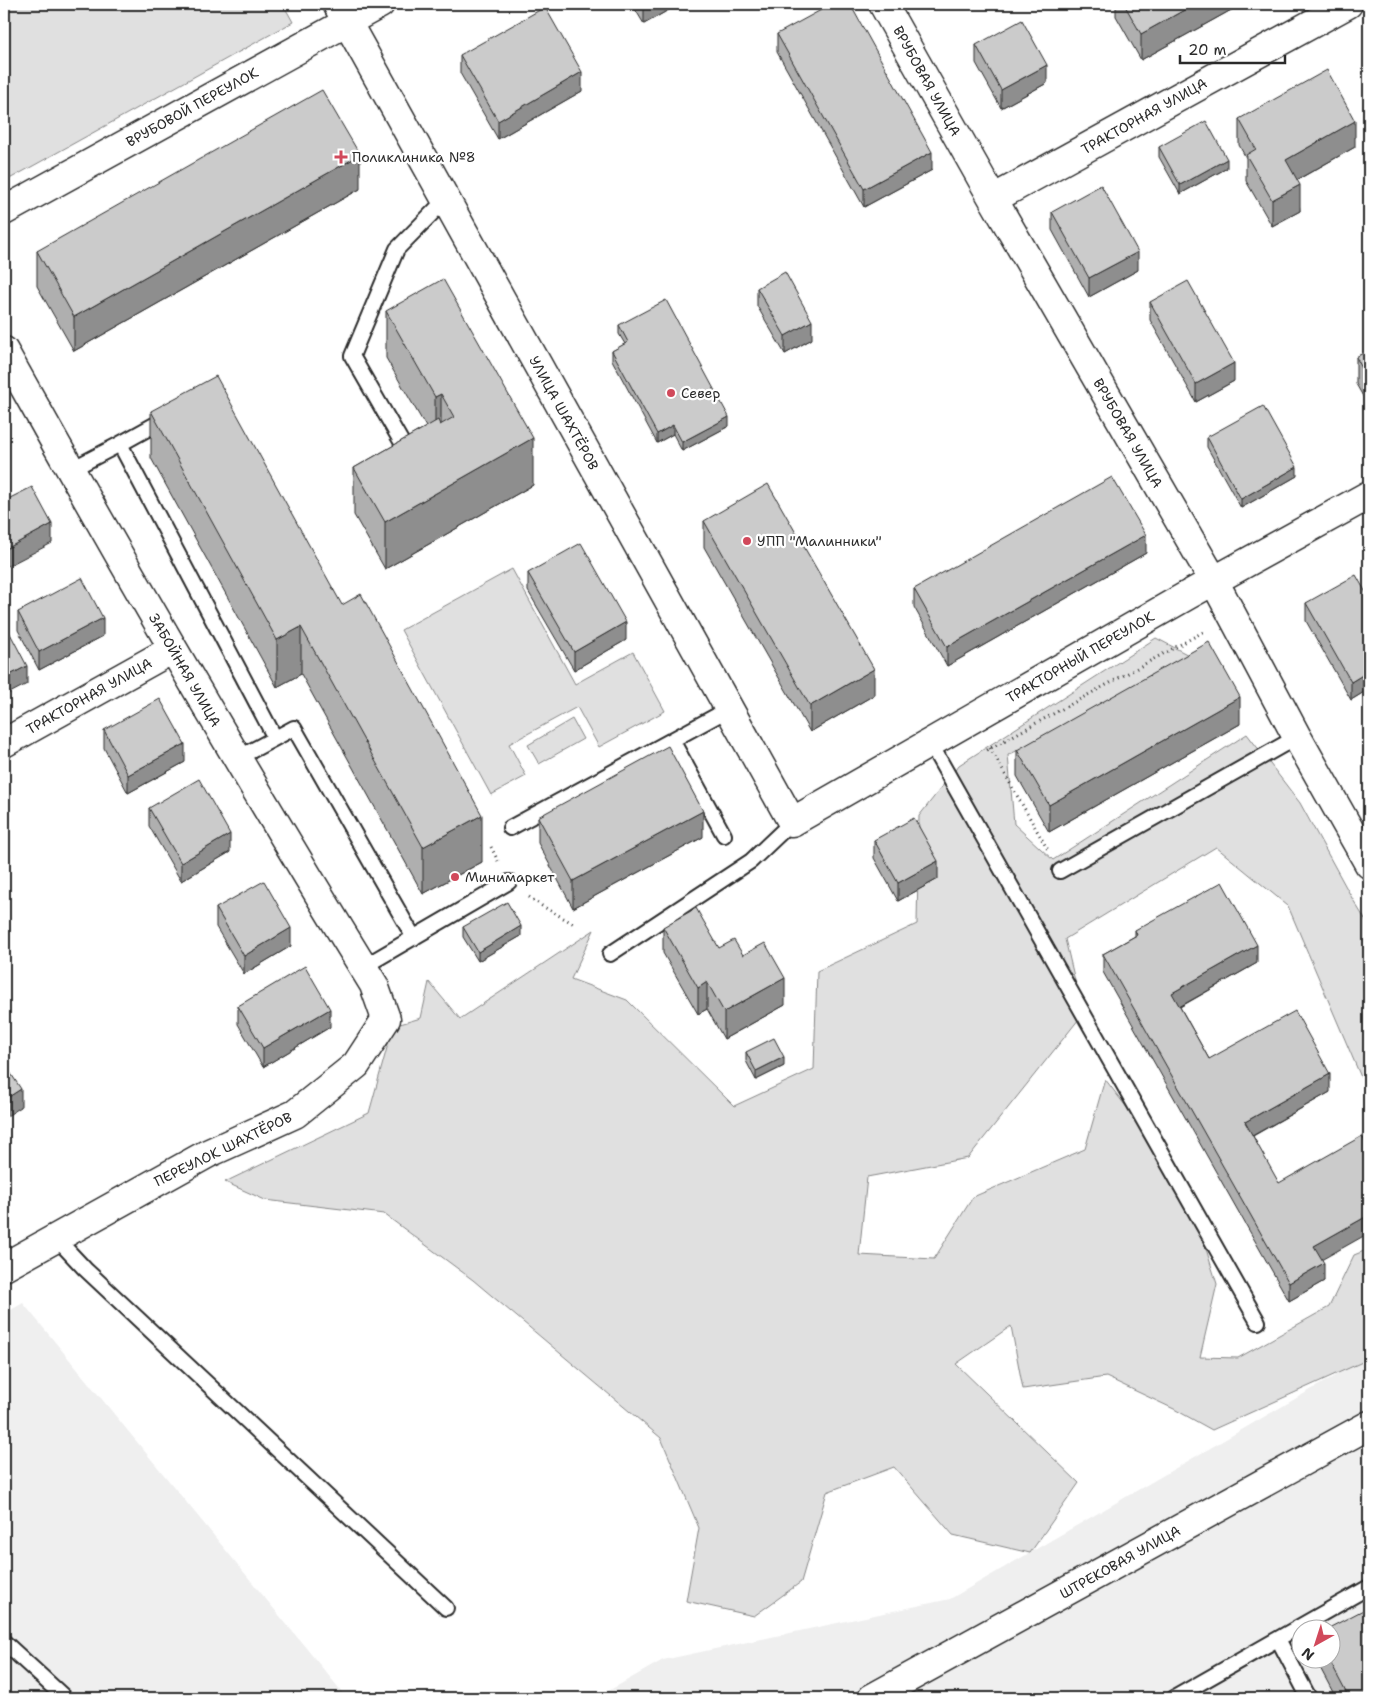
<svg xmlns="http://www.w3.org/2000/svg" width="1373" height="1702" viewBox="0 0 1373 1702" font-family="'Shantell Sans',sans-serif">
  <rect width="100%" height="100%" fill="#fff"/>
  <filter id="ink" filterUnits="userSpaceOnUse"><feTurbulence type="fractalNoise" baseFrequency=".02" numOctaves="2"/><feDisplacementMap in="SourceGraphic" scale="10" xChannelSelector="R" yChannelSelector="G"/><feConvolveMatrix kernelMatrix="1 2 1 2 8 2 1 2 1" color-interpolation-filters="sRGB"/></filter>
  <g filter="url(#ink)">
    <path fill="#efefef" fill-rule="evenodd" d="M23,1303L347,1698H4V1314Z
      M1369,1356V1698H596L663,1660L950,1599ZM1300,1630H1330V1660H1300Z"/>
    <path fill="#e0e0e0" stroke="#868686" d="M4,4H283L293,22L4,182Z
      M512,569L575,684L633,652L665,711L599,747L577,707L509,744L526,776L491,795L401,630Z
      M1156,638L1202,662L1008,755L1014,824L1053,860L1247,734L1300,803L1352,898L1369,926V1096L1288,906L1216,847L1065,939L1083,1014L968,1158L867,1177L859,1255L934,1259L973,1197L1085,1149L1105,1079L1186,1185L1217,1284L1200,1357L1238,1358L1329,1307L1354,1255L1369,1249V1359L1212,1430L1174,1409L1106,1377L1023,1389L1011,1326L956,1364L1079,1483L1030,1553L953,1535L894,1467L827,1492L801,1582L754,1616L686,1601L699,1528L661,1438L473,1280L384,1214L265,1200L225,1182L369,1113L393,1026L421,1018L429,982L460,1019L594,930L571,979L627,1000L734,1106L814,1069L817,971L917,924L919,816L959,765Z
      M572,719L583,739L539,764L528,745Z"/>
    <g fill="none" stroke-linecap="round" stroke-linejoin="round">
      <defs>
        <path id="service" d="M167,418L120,444L275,738
          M409,455L352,356L397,249L445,200
          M70,470L120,444
          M930,743L1258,1322
          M236,759L294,728L414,938
          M510,828L672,740
          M724,835L672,740L729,709
          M1060,871L1297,737
          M610,954L751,861L792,822
          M363,967L509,882
          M56,1238L85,1269L446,1608
          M1278,1639L1309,1698
          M4,1642L65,1698
          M1174,1698L1369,1587"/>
        <path id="minor" d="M337,4L792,822L1188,595L1369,495
          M883,4L993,199L1214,581L1297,737L1369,864
          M993,199L1348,4
          M4,211L380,4
          M4,351C123,565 246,777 374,985L386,1019L356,1065L295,1114L207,1154L4,1267
          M4,743L173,649
          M872,1698L1369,1425"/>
      </defs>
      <use href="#service" stroke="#2b2b2b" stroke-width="18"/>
      <use href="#minor" stroke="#2b2b2b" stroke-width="31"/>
      <path stroke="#2b2b2b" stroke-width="3" stroke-dasharray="1 4" stroke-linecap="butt" d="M990,748L1048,850
        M987,750L1205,631
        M491,847L498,861
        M529,897L542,906L574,924"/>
      <use href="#service" stroke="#fff" stroke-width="14"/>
      <use href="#minor" stroke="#fff" stroke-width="28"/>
    </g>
    <path fill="#afafaf" stroke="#2b2b2b" d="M632,4H679L644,24Z
      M1116,4H1242L1141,60L1116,16Z
      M777,34L932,170L864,207L777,52Z
      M976,45L1047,83L1001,108L976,63Z
      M460,55L582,91L498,139L460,73Z
      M1239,119L1355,147L1297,180L1300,211L1272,226L1246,181V158L1239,145Z
      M1159,147L1227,168L1180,194L1159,157Z
      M360,189L74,351L37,286V251Z
      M1052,212L1138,270L1089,297L1052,230Z
      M757,288L812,339L785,354L757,306Z
      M1150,302L1234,381L1196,402L1150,320Z
      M386,311L533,485L385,569L354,515V468L426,427L386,358Z
      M619,325L729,426L682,451L673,434L657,443L612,360V351L625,344L619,334Z
      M1369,350V407L1356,384V357Z
      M151,411L482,862L423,894L301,674L277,687L151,458Z
      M1207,437L1297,476L1241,508L1207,447Z
      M704,521L874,695L810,732L704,547Z
      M1146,553L947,666L914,607V589Z
      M528,573L626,640L574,670L528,591Z
      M1369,598V689L1351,700L1306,621V603Z
      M18,612L103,636L39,670L18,630Z
      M1240,724L1049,832L1017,776V750Z
      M104,730L185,762L128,793L104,748Z
      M149,808L230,852L181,881L149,826Z
      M538,817L703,837L573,908L538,843Z
      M874,840L938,879L898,901L874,858Z
      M216,908L291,946L244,974L216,927Z
      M463,927L521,936L478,961L463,937Z
      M663,927L719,948L743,955L785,1005L724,1039L707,1009L698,1014L663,953Z
      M1135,930L1257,963L1180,1007L1209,1059L1330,1092L1253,1136L1324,1281L1289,1301L1103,972V954L1135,936Z
      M238,1006L330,1027L263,1067L238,1024Z
      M746,1052L784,1066L756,1080L746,1061Z
      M1316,1660H1330L1369,1698H1336Z"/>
    <path fill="#8e8e8e" stroke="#2b2b2b" d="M648,4H679L644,24V6Z
      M1195,4H1242L1141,60V34Z
      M1047,65V83L1001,108V90Z
      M582,72V91L498,139V121Z
      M1355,121V147L1286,186V160Z
      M932,152V170L864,207V189Z
      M360,155V189L74,351V317Z
      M1227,159V168L1180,194V185Z
      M1300,185V211L1272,226V200Z
      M1138,252V270L1089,297V278Z
      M812,321V339L785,354V336Z
      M1234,363V381L1196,402V384Z
      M441,394V441L435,445V397Z
      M729,417V426L682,451V442Z
      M673,425V434L657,443V434Z
      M533,438V485L385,569V522Z
      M8,442V460L4,462V444Z
      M1297,467V476L1241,508V499Z
      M52,524V543L4,568V550Z
      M1146,535V553L947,666V647Z
      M103,618V636L39,670V652Z
      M626,622V640L574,670V652Z
      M301,627V674L277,687V640Z
      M27,666V684L4,696V678Z
      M874,669V695L810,732V706Z
      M1369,671V689L1351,700V682Z
      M1240,697V724L1049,832V805Z
      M185,744V762L128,793V775Z
      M703,811V837L573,908V881Z
      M482,815V862L423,894V847Z
      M230,834V852L181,881V863Z
      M6,839V857L4,858V840Z
      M938,861V879L898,901V883Z
      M521,926V936L478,961V952Z
      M291,928V946L244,974V956Z
      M1257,945V963L1172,1011V993Z
      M785,978V1005L724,1039V1012Z
      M707,982V1009L698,1014V988Z
      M330,1009V1027L263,1067V1048Z
      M784,1057V1066L756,1080V1071Z
      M1330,1074V1092L1245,1140V1122Z
      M21,1089V1107L4,1118V1100Z
      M1369,1215V1233L1314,1264V1246Z
      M1324,1263V1281L1289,1301V1283Z"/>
    <path fill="#cbcbcb" stroke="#2b2b2b" d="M832,4H850L932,152L864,189L777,34Z
      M1124,4H1195L1141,34Z
      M545,7L582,72L498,121L460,55Z
      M1022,20L1047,65L1001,90L976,45Z
      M1327,70L1355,121L1286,160L1300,185L1272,200L1246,155L1256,149L1239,119Z
      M322,90L360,155L74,317L37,251Z
      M1206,121L1227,159L1180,185L1159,147Z
      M1101,185L1138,252L1089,278L1052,212Z
      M785,272L812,321L785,336L757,288Z
      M443,279L533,438L385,522L354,468L438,420L440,425L454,417L441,394L435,397L386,311Z
      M1188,281L1234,363L1196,384L1150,302Z
      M666,300L729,417L682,442L673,425L657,434L612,351L628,342L619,325Z
      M1369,350V381L1356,357Z
      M216,376L342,605L361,594L482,815L423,847L301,627L277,640L151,411Z
      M1263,406L1297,467L1241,499L1207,437Z
      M4,435L8,442L4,444Z
      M1112,477L1146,535L947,647L914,589Z
      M768,484L874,669L810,706L704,521Z
      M32,487L52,524L4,550V501Z
      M581,543L626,622L574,652L528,573Z
      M1356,575L1369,598V671L1351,682L1306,603Z
      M82,578L103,618L39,652L18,612Z
      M4,622L27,666L4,678Z
      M1209,642L1240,697L1049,805L1017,750Z
      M160,699L185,744L128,775L104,730Z
      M668,746L703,811L573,881L538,817Z
      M199,779L230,834L181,863L149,808Z
      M914,818L938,861L898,883L874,840Z
      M264,881L291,928L244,956L216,908Z
      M1222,882L1257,945L1172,993L1209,1059L1295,1011L1330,1074L1245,1122L1279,1183L1362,1136L1369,1149V1215L1314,1246L1324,1263L1289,1283L1103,954L1137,935L1135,930Z
      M507,902L521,926L478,952L463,927Z
      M696,908L719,948L734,940L743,955L765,943L785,978L724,1012L707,982L698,988L663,927Z
      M305,966L330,1009L263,1048L238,1006Z
      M774,1038L784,1057L756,1071L746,1052Z
      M4,1063L21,1089L4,1100Z
      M1369,1607V1698H1349L1329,1660H1330V1630H1325Z"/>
  </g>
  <g fill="#d1495b" stroke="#fff" stroke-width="2">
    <path d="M338.5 149.5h5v5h5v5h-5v5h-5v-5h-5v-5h5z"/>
    <circle cx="671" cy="393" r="5"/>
    <circle cx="747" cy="541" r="5"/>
    <circle cx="455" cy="877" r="5"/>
  </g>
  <g text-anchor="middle" stroke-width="4.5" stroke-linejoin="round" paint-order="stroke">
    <g font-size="14" fill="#2b2b2b" stroke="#fff">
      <text transform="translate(927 81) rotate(61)" y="5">ВРУБОВАЯ УЛИЦА</text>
      <text transform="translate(192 107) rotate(-29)" y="5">ВРУБОВОЙ ПЕРЕУЛОК</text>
      <text transform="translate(1144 116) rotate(-29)" y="5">ТРАКТОРНАЯ УЛИЦА</text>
      <text transform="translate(564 413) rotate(61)" y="5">УЛИЦА ШАХТЁРОВ</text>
      <text transform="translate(1128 433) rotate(60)" y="5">ВРУБОВАЯ УЛИЦА</text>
      <text transform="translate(1080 657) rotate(-30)" y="5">ТРАКТОРНЫЙ ПЕРЕУЛОК</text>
      <text transform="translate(185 670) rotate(60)" y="5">ЗАБОЙНАЯ УЛИЦА</text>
      <text transform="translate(89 696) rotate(-29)" y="5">ТРАКТОРНАЯ УЛИЦА</text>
      <text transform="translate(223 1149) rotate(-26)" y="5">ПЕРЕУЛОК ШАХТЁРОВ</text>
      <text transform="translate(1120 1562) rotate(-29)" y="5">ШТРЕКОВАЯ УЛИЦА</text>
    </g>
    <g font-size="14" fill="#2b2b2b" stroke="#fff" text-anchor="start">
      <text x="352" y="162">Поликлиника №8</text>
      <text x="681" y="398">Север</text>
      <text x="757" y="546">УПП "Малинники"</text>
      <text x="465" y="882">Минимаркет</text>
    </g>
  </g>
  <rect width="1373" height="1702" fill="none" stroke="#fff" stroke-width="20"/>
  <rect x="10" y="10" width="1353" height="1682" fill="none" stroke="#2b2b2b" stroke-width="2" filter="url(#ink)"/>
  <g transform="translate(1316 1644) rotate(219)"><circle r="24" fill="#ffffff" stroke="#aaaaaa"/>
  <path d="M0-4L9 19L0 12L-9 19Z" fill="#d1495b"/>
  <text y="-8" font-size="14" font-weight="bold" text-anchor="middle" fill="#2b2b2b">N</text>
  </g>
  <path d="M1180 55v8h105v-8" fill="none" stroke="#2b2b2b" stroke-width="2.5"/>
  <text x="1188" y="55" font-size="15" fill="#2b2b2b" stroke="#ffffff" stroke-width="4" paint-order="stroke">20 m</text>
</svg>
